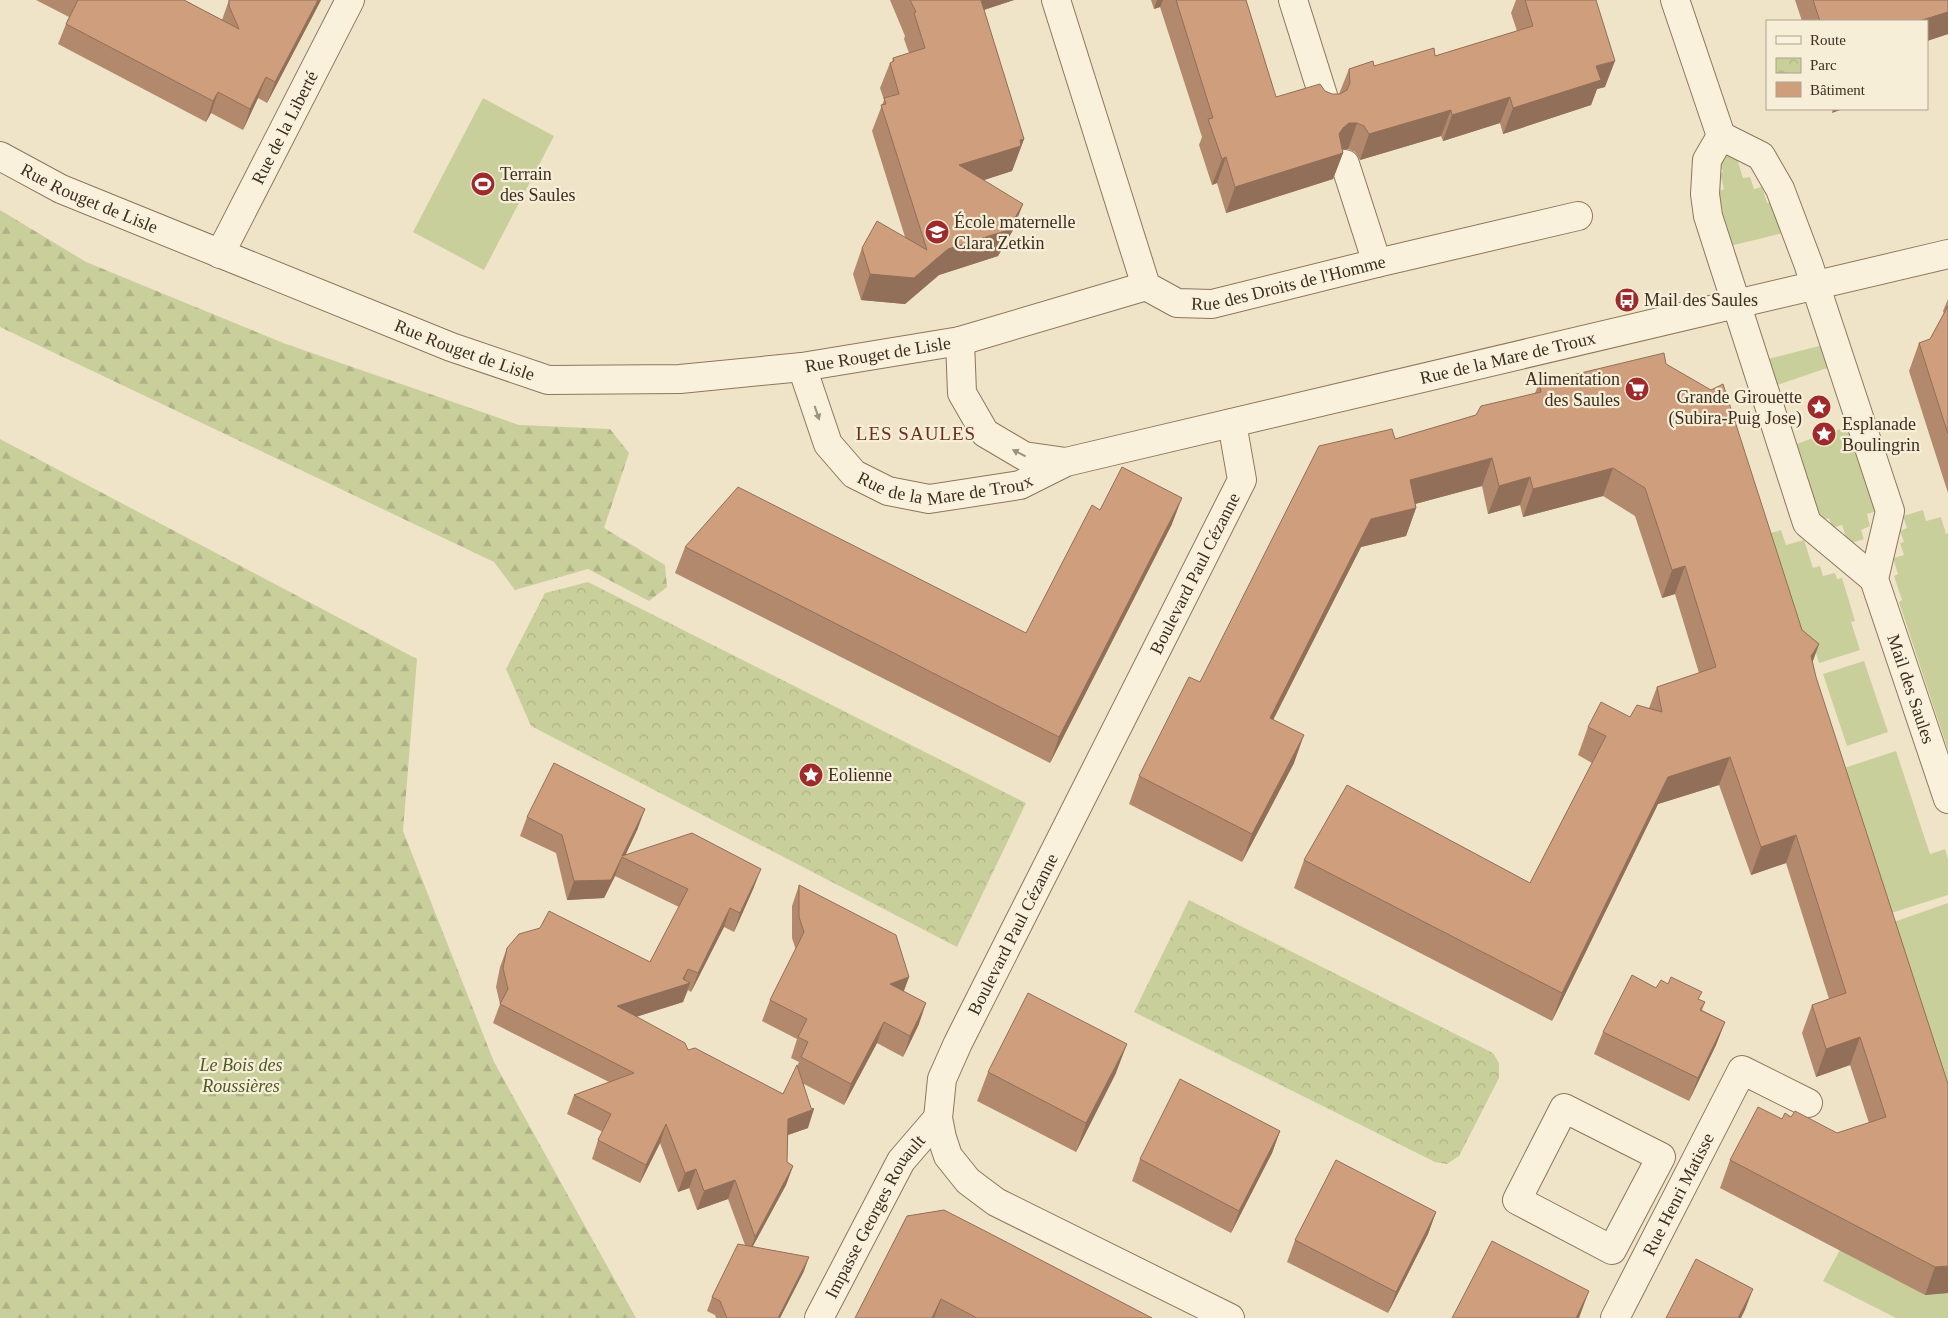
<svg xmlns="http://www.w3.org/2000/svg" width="1948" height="1318" viewBox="0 0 1948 1318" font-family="Georgia,serif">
  <defs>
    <pattern id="forest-firs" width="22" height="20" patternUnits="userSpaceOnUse" patternTransform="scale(1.25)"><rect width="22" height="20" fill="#c9cf9b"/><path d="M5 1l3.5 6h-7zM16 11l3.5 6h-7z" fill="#aeb285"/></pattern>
    <pattern id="park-crowns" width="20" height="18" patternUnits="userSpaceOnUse" patternTransform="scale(1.25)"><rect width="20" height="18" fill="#c9cf9b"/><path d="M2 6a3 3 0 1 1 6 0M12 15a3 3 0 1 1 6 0" fill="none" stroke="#aeb285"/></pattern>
  </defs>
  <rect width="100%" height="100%" fill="#f0e4c8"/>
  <path fill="#c9cf9b" d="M483,98L554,136L484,270L413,232Z
    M1735,152L1743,178L1750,177L1754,189L1762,187L1767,203L1773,202L1783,233L1730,246L1716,192L1724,189L1720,173L1723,172L1718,157Z
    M1823,345L1830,367L1777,385L1768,359Z
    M1849,426L1877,511L1867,514L1870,526L1861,530L1864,539L1848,544L1842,525L1832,528L1829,518L1822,521L1796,444Z
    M1923,510L1926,521L1941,517L1946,534L1948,533V750L1899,602L1902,600L1894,576L1898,574L1893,558L1904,555L1900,543L1904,542L1900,531L1907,528L1903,516Z
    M1781,530L1786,545L1804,540L1813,568L1820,566L1823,576L1835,573L1837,579L1842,578L1855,621L1851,622L1860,650L1819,663L1815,650L1795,656L1761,550L1775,545L1771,533Z
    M1864,661L1888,732L1847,746L1823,674Z
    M1896,751L1930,854L1945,849L1948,859V895L1885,915L1838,770Z
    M1948,903V1108L1885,925Z
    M1840,1250L1925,1295L1948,1293V1318H1896L1823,1281Z"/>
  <path fill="url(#forest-firs)" d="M0,210L86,262L286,344L519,425L610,429L629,453L604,528L665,565L667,587L649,601L588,569L515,590L494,562L0,327Z
    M0,439L417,659L403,831L494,1062L636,1318H0Z"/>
  <path fill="url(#park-crowns)" d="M588,582L1026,803L957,947L531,726L506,669L545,593Z
    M1189,900L1493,1053L1499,1063V1078L1459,1156L1447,1164L1435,1162L1134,1012Z"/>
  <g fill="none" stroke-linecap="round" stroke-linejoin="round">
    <defs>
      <g id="pedestrian">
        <path d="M1675,0L1721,136L1707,160L1705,194L1708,216L1807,523L1874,579"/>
        <path id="s1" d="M1721,136L1761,156L1780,189L1808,263L1890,511L1874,579L1948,799"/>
        <path d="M1564,1108L1661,1157L1612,1250L1517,1200Z"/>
      </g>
      <g id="minor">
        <path id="s2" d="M1056,0L1146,286L1177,303L1212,304L1377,263L1578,216"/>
        <path d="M1293,0L1326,105"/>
        <path id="s3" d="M0,156L61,189L451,347L548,380L680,379L802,367L960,341L1146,286"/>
        <path d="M1345,164L1377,263"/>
        <path id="s4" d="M220,254L350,0"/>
        <path d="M960,341L962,393L985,433L1024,456L1066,462"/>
        <path id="s5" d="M802,367L828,444L854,474L888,491L929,499L1020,485L1066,462L1948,254"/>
        <path id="s6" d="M819,1318L901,1161L938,1118"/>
        <path id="s7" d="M1230,1318L996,1202L968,1181L948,1156L942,1138L938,1118L942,1079L958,1043L1242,480L1232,423"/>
        <path id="s8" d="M1615,1318L1742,1070L1808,1103"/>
      </g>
    </defs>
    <use href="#pedestrian" stroke="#8d765c" stroke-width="30"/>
    <use href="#minor" stroke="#8d765c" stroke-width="30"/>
    <use href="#pedestrian" stroke="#faf1dc" stroke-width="28"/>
    <use href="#minor" stroke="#faf1dc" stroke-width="28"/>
  </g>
  <path fill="#b2896c" d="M36,0H184L222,20L229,0H321L267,103L258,98L243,130L211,113L206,122L58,44L66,24L69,17Z
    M890,0H1014L984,10L1024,139L1012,171L984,180L1013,230L998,256L939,275L905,304L861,300L853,274L862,248L905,237L872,131L884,100L880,88L890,63L892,62L893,58L909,53L904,39L905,36Z
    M1151,0H1246L1276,97L1325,91L1332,94H1339L1349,69L1374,66L1435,56L1517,31L1511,13L1516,0H1596L1605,87L1597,89L1591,105L1503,134L1500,123L1443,141L1441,136L1360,160L1355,152L1348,149H1342L1343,153L1333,179L1226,213L1217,183L1212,185L1199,145L1202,137L1160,7L1154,9Z
    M1795,0H1948V34L1927,41V21H1802Z
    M1948,299V493L1909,371L1919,343L1930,339L1944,314L1943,311Z
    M1666,364L1802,630L1819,644L1812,663L1948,1293L1925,1295L1720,1188L1730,1160L1782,1119L1791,1117L1837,1133L1869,1123L1850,1065L1816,1077L1802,1033L1812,1005L1829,999L1786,863L1751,875L1719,785L1658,804L1552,1021L1294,888L1304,860L1530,883L1592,763L1578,755L1588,727L1630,717L1649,708L1657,687L1699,673L1675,594L1662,598L1635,516L1603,496L1523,517L1520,505L1488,514L1482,486L1415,504L1416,508L1406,536L1361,547L1273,719L1294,763L1242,862L1129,804L1139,776L1200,682L1395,439L1476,415L1535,393L1539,383Z
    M1100,510L1172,524L1050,763L675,573L685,547L1026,633Z
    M527,817L638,828L625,856L754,887L734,932L724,927L691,992L688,990L683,1002L636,1017L688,1050L783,1094L799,1062L791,1058L797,1039L762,1021L770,1000L796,950L792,938V906L799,885L909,977L904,991L919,1024L903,1057L877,1043L844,1105L804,1084L808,1128L788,1135L787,1162L793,1166L786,1185L753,1246L804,1271L780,1318H716L715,1315L707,1311L712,1297L745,1245L728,1199L697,1210L689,1188L678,1192L660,1143L640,1183L592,1159L598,1140L603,1132L567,1114L574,1095L609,1082L493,1023L500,1004L496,987L500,967L507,948L650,962L679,907L615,876L604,898L567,900L556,853L520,836Z
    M1668,984L1705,1002L1702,1010L1725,1022L1716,1045L1689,1101L1594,1054L1603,1032Z
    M988,1072L1116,1073L1076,1152L977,1101Z
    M1280,1131L1272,1153L1231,1233L1132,1181L1140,1159Z
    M1436,1212L1428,1234L1388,1313L1287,1262L1295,1240Z
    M907,1216L1152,1318H855Z"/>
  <path fill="#916f58" d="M318,0H321L267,103L275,82Z
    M974,0H1014L968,15Z
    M1157,0H1163L1160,7L1154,9Z
    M1948,12V34L1927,41V21H1919Z
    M1615,61L1605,87L1597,89L1591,105L1503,134L1513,108L1596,66Z
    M266,77L258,98L243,130L250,109Z
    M218,92L211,113L206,122L213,101Z
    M1510,97L1500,123L1443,141L1452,115Z
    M1833,109H1843L1832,113Z
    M1451,110L1441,136L1360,160L1369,134Z
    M1349,123H1357L1348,149H1340L1343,153L1333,179L1226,213L1235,187L1343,128Z
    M1024,139L1012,171L950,191L959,165Z
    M1226,157L1217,183L1212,185L1222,159Z
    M1023,204L1013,230L998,256L939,275L905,304L861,300L870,274L948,249Z
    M1492,458L1482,486L1400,508L1410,480Z
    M1613,468L1603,496L1523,517L1533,489Z
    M1530,477L1520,505L1488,514L1499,486Z
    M1182,498L1172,524L1050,763L1059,737Z
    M1416,508L1406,536L1361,547L1260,746L1270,718L1371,519Z
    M1685,566L1675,594L1662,598L1672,570Z
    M1819,644L1809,672L1811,656Z
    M1304,735L1294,763L1242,862L1252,834Z
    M1730,757L1719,785L1658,804L1552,1021L1562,993L1668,777Z
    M645,809L638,828L624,858L622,857Z
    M1796,835L1786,863L1751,875L1761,847Z
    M622,857L615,876L604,898L567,900L574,881Z
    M761,869L754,887L734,932L740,913Z
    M730,908L724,927L691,992L698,973Z
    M688,969L682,986L690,983L683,1002L610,1025L617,1006L683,979Z
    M909,977L901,998L890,984Z
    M926,1003L919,1024L903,1057L910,1036Z
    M884,1022L877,1043L844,1105L851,1084Z
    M1725,1022L1716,1045L1689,1101L1698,1078Z
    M1860,1037L1850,1065L1816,1077L1826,1049Z
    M1127,1044L1116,1073L1076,1152L1086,1123Z
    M814,1109L808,1128L782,1137L788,1119Z
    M666,1124L660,1143L640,1183L646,1165Z
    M1280,1131L1272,1153L1231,1233L1239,1211Z
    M793,1166L786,1185L748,1255L755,1237Z
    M696,1169L689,1188L678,1192L685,1173Z
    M735,1180L728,1199L697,1210L704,1191Z
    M1436,1212L1428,1234L1388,1313L1396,1292Z
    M809,1257L804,1271L780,1318H778Z
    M1948,1266V1293L1925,1295L1935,1267Z
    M1753,1289L1745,1310L1741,1318H1738Z
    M1589,1291L1579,1318H1576Z
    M941,1299L934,1318H932Z"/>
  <path fill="#cf9f7d" stroke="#916f58" d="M78,0H184L239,29L229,6V0H318L275,82L266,77L250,109L218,92L213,101L66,24Z
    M910,0H981L1024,139L1020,140L1021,146L959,165L1023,204L1008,230L948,249L914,278L870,274L862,248L877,221L927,250L881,105L886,104L884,98L899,94L890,63L894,61L893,58L925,48L914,13L916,12Z
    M1176,0H1246L1276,97L1320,84L1325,91L1332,94H1340L1347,90L1350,83L1349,69L1373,61L1374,66L1434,48L1435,56L1533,26L1525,0H1596L1615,61L1596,66L1601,80L1513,108L1510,97L1452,115L1451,110L1369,134L1364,126L1357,123H1349L1343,128L1339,134L1343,153L1235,187L1226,157L1222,159L1208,119L1213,118Z
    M1813,0H1948V12L1919,21H1820Z
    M1948,306V434L1919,343L1930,339Z
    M1664,353L1666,364L1711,390L1723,384L1802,630L1819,644L1811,656L1816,677L1948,1084V1266L1935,1267L1730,1160L1758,1107L1782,1119L1785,1113L1791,1117L1795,1111L1837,1133L1886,1117L1860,1037L1826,1049L1812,1005L1846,993L1796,835L1761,847L1730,757L1668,777L1562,993L1304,860L1347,785L1530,883L1606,736L1588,727L1601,702L1630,717L1637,705L1662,712L1657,687L1716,667L1685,566L1672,570L1645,488L1613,468L1533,489L1530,477L1499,486L1492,458L1410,480L1416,508L1371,519L1270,718L1304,735L1252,834L1139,776L1189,677L1200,682L1319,446L1392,429L1395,439L1476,415L1481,406L1541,392L1539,383Z
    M1122,467L1182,498L1059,737L685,547L738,487L1026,633L1092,505L1100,510Z
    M554,763L645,809L622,856L692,833L761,869L740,913L730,908L698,973L688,969L683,979L690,983L617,1006L685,1043L688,1050L695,1048L783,1094L797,1065L811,1108L814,1109L788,1119L787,1162L793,1166L755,1237L735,1180L704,1191L696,1169L685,1173L666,1124L646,1165L598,1140L611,1114L574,1095L634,1073L500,1004L508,989L503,968L507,948L519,934L540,928L549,911L650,962L688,889L622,857L611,880L574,881L562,835L527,817Z
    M799,885L896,935L909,977L890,984L926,1003L910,1036L884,1022L851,1084L801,1057L808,1042L798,1037L807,1019L770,1000L804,932L799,917Z
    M1632,975L1656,988L1661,980L1668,984L1671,977L1702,992L1698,999L1705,1002L1700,1010L1725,1022L1698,1078L1603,1032Z
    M1028,993L1127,1044L1086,1123L988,1072Z
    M1180,1079L1280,1131L1239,1211L1140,1159Z
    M1336,1160L1436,1212L1396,1292L1295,1240Z
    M944,1210L989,1233L1152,1318H977L941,1299L932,1318H855L907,1216Z
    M1492,1241L1589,1291L1576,1318H1452Z
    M738,1244L809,1257L778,1318H727L720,1301L712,1297Z
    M1696,1259L1753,1289L1738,1318H1666Z"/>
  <defs><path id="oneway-solid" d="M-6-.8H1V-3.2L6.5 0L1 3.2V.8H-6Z" transform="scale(1.25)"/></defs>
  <g fill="#9c907e">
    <use href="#oneway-solid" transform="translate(817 413) rotate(71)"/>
    <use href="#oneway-solid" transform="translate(1019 453) rotate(-153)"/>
  </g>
  <defs>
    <symbol id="stadium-disc" viewBox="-11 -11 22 22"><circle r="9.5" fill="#9e2a2b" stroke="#f7eed8"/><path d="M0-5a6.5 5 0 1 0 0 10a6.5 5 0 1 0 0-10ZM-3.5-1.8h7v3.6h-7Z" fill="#fff"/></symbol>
    <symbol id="school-disc" viewBox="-11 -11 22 22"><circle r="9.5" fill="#9e2a2b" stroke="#f7eed8"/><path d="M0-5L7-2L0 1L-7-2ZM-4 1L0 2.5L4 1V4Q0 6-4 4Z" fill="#fff"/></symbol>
    <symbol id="bus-disc" viewBox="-11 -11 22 22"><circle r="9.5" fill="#9e2a2b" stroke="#f7eed8"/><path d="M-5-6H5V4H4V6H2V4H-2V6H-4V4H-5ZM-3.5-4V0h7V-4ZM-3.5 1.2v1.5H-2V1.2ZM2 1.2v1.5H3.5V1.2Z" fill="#fff"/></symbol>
    <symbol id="supermarket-disc" viewBox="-11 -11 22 22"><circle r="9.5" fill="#9e2a2b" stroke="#f7eed8"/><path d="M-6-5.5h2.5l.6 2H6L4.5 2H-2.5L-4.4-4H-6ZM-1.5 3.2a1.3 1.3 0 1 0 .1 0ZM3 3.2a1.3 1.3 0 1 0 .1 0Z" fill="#fff"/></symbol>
    <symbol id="sight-disc" viewBox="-11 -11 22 22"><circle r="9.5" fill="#9e2a2b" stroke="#f7eed8"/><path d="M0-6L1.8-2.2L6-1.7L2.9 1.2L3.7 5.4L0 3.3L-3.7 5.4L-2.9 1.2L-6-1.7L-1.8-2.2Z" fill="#fff"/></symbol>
  </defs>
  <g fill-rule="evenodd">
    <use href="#stadium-disc" x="469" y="170" width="28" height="28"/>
    <use href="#school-disc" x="923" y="218" width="28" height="28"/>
    <use href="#bus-disc" x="1613" y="286" width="28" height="28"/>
    <use href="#supermarket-disc" x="1623" y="375" width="28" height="28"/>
    <use href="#sight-disc" x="1805" y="393" width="28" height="28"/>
    <use href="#sight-disc" x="1810" y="420" width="28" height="28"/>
    <use href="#sight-disc" x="797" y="761" width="28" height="28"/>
  </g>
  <g text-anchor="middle" stroke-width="4.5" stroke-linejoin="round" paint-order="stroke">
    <g font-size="18" fill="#3d2e20" stroke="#f7eed8">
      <text dy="6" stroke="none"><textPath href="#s4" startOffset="142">Rue de la Liberté</textPath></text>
      <text dy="6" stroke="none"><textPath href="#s3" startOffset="99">Rue Rouget de Lisle</textPath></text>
      <text dy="6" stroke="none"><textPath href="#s2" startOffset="449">Rue des Droits de l'Homme</textPath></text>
      <text dy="6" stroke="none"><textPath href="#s3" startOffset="504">Rue Rouget de Lisle</textPath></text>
      <text dy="6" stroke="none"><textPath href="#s3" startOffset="924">Rue Rouget de Lisle</textPath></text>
      <text dy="6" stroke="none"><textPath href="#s5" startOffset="798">Rue de la Mare de Troux</textPath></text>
      <text dy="6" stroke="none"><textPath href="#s5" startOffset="216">Rue de la Mare de Troux</textPath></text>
      <text dy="6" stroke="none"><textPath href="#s7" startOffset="972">Boulevard Paul Cézanne</textPath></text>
      <text dy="6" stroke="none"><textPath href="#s1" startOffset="609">Mail des Saules</textPath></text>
      <text dy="6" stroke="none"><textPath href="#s7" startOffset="568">Boulevard Paul Cézanne</textPath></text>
      <text dy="6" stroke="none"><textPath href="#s8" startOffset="139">Rue Henri Matisse</textPath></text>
      <text dy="6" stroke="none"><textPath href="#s6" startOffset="116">Impasse Georges Rouault</textPath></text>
    </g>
    <g font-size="18" fill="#3d2e20" stroke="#f7eed8" text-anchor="start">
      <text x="500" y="180">Terrain<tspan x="500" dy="21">des Saules</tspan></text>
      <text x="954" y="228">École maternelle<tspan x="954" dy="21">Clara Zetkin</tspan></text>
      <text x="1644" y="306">Mail des Saules</text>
      <text x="1620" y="385" text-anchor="end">Alimentation<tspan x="1620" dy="21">des Saules</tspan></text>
      <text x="1802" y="403" text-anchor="end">Grande Girouette<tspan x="1802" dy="21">(Subira-Puig Jose)</tspan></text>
      <text x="1842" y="430">Esplanade<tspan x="1842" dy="21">Boulingrin</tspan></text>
      <text x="828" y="781">Eolienne</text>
    </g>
    <g font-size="18" font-style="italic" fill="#4d5a26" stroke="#f7eed8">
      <text x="241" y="1071">Le Bois des<tspan x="241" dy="21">Roussières</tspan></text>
    </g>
    <g font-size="19" letter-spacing="1" fill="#6b2e1e" stroke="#f7eed8">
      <text x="916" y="440">LES SAULES</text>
    </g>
  </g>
  <rect x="1766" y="20" width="162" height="90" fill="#f7eed8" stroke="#ada18e"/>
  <rect x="1776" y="36" width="25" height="8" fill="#faf1dc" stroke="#ada18e"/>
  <text x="1810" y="45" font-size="15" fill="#3d2e20">Route</text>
  <rect x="1776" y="58" width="25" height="15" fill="url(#park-crowns)" stroke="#ada18e"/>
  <text x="1810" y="70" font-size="15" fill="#3d2e20">Parc</text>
  <rect x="1776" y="82" width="25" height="15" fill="#cf9f7d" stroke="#ada18e"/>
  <text x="1810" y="95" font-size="15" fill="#3d2e20">Bâtiment</text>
</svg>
